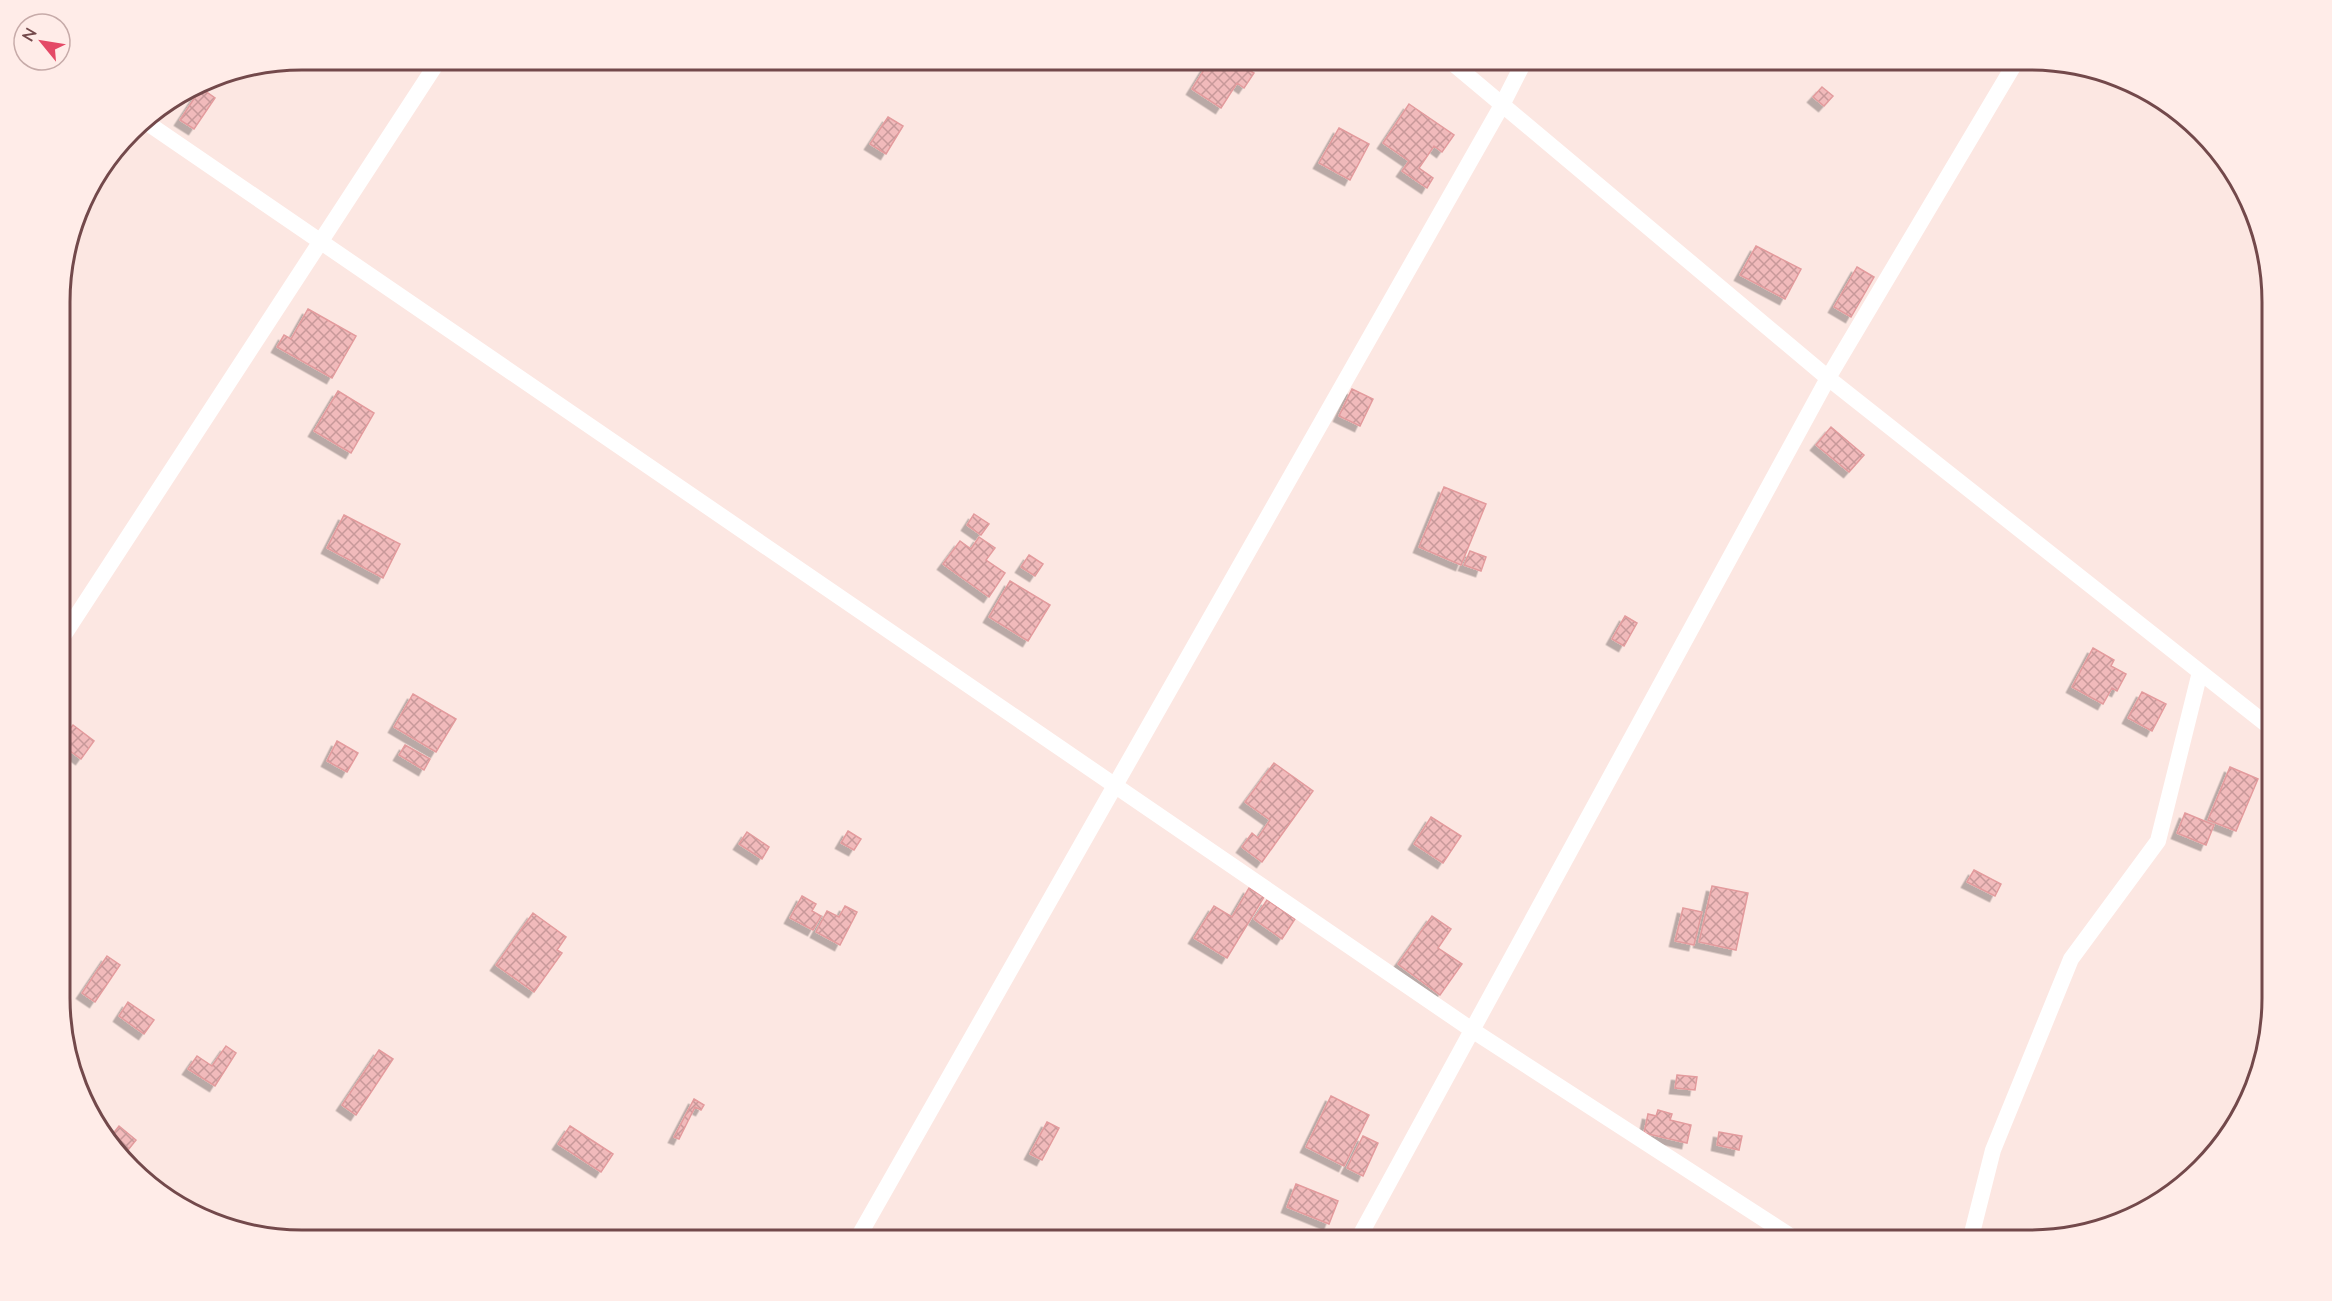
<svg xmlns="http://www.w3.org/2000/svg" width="2332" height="1301" viewBox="0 0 2332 1301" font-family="Lato,sans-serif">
  <defs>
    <pattern id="building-cross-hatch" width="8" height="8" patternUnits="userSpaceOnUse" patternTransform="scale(1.5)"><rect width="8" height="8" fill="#f1babb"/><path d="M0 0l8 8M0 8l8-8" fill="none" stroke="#c8999a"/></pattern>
    <filter id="shadow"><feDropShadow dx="-5.5" dy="5.5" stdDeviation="0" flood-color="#0004"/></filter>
  </defs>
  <rect width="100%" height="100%" fill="#fce7e2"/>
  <path fill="url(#building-cross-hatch)" stroke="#e39b9d" stroke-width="1.5" filter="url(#shadow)" d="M1210,60H1233L1254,73L1244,88L1237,83L1221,108L1192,89Z
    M1822,87L1833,96L1824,106L1813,97Z
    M201,88L215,98L194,129L180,120Z
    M1409,104L1454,135L1442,152L1434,146L1419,168L1433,178L1427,188L1402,171L1409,161L1383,143Z
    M888,117L903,126L886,154L870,144Z
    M1339,128L1369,144L1350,180L1319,163Z
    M1756,246L1801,269L1785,299L1740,275Z
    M1857,267L1874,277L1851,317L1834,307Z
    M308,309L356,336L332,378L277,347L284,335L291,339Z
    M1352,389L1373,399L1360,426L1339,416Z
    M338,391L374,413L351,453L314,431Z
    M1831,427L1864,455L1849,472L1816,445Z
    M1444,487L1486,504L1461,565L1419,547Z
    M974,514L989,524L981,535L967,525Z
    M344,515L400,544L383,578L327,548Z
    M979,537L995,548L986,560L1005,573L989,597L943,564L960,541L971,549Z
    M1470,551L1486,557L1481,571L1464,565Z
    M1029,555L1043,564L1035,576L1021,567Z
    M1010,581L1050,605L1028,641L989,617Z
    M1625,616L1637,623L1624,646L1612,639Z
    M2093,648L2114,660L2111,666L2126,674L2117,691L2112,688L2103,704L2072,687Z
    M2142,692L2166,704L2152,731L2128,718Z
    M413,694L456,719L436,752L394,727Z
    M73,725L94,741L81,759L62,745V739Z
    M337,741L358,753L347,772L327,761Z
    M405,745L430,759L424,770L399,755Z
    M1274,763L1313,791L1262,862L1242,847L1252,833L1258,838L1270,820L1245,802Z
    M2230,767L2258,779L2236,831L2208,820Z
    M2185,813L2214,825L2206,845L2177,833Z
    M1431,817L1461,836L1443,863L1414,844Z
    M848,831L861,839L854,850L841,843Z
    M747,832L769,847L762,859L739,844Z
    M1974,870L2001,884L1995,896L1967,882Z
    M1712,886L1748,893L1736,950L1699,942Z
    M1249,888L1264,897L1227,958L1194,938L1214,906L1232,917Z
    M802,896L816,904L812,911L821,916L813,930L790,918Z
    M1267,900L1295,919L1282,939L1254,919Z
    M845,906L857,912L840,945L816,932L827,911L839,917Z
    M1683,908L1702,912L1694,945L1675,941Z
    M533,913L566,937L557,950L562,953L534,992L496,965Z
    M1432,916L1451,929L1438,948L1462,964L1440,995L1398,964Z
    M107,956L120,965L95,1002L82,993Z
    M128,1002L154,1020L144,1034L119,1016Z
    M226,1046L236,1053L215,1086L188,1069L197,1056L212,1066Z
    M379,1050L393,1059L356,1115L342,1105Z
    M1677,1075L1697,1077L1695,1090L1675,1088Z
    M1331,1096L1369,1115L1344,1166L1306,1147Z
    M694,1099L704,1105L701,1110L695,1107L679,1139L674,1137Z
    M1658,1110L1672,1114L1670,1120L1691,1125L1687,1143L1644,1133L1648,1114L1656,1116Z
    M1047,1122L1059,1128L1042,1160L1030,1154Z
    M119,1126L136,1140L124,1155L108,1140Z
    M570,1126L613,1154L601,1172L558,1144Z
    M1719,1132L1742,1136L1739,1150L1717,1145Z
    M1363,1136L1378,1143L1363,1176L1347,1168Z
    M1296,1184L1338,1201L1329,1224L1287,1207Z"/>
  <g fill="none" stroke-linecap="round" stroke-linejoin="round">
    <path stroke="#fff" stroke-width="16" d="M1449,60L1828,378L2271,728
      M143,120L1472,1030L1798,1241
      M62,638L439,60
      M856,1241L1502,105L1525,60
      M1357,1241L1828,378L2017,60
      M1970,1241L1993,1150L2071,959L2158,841L2200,672"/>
  </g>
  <path d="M0 0H2332V1301H0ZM302 70H2030A232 232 0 0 1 2262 302V998A232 232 0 0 1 2030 1230H302A232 232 0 0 1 70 998V302A232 232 0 0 1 302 70Z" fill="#ffece8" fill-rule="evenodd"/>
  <path fill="none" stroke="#73494b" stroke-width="3" d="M302 70H2030A232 232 0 0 1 2262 302V998A232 232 0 0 1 2030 1230H302A232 232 0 0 1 70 998V302A232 232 0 0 1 302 70Z"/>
  <g transform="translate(42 42) rotate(300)"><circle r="28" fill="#ffece8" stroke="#c7aba9" stroke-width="1.5"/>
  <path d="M0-4.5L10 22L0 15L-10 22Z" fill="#e44966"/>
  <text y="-9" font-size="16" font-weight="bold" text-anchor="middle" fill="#73494b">N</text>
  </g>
</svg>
